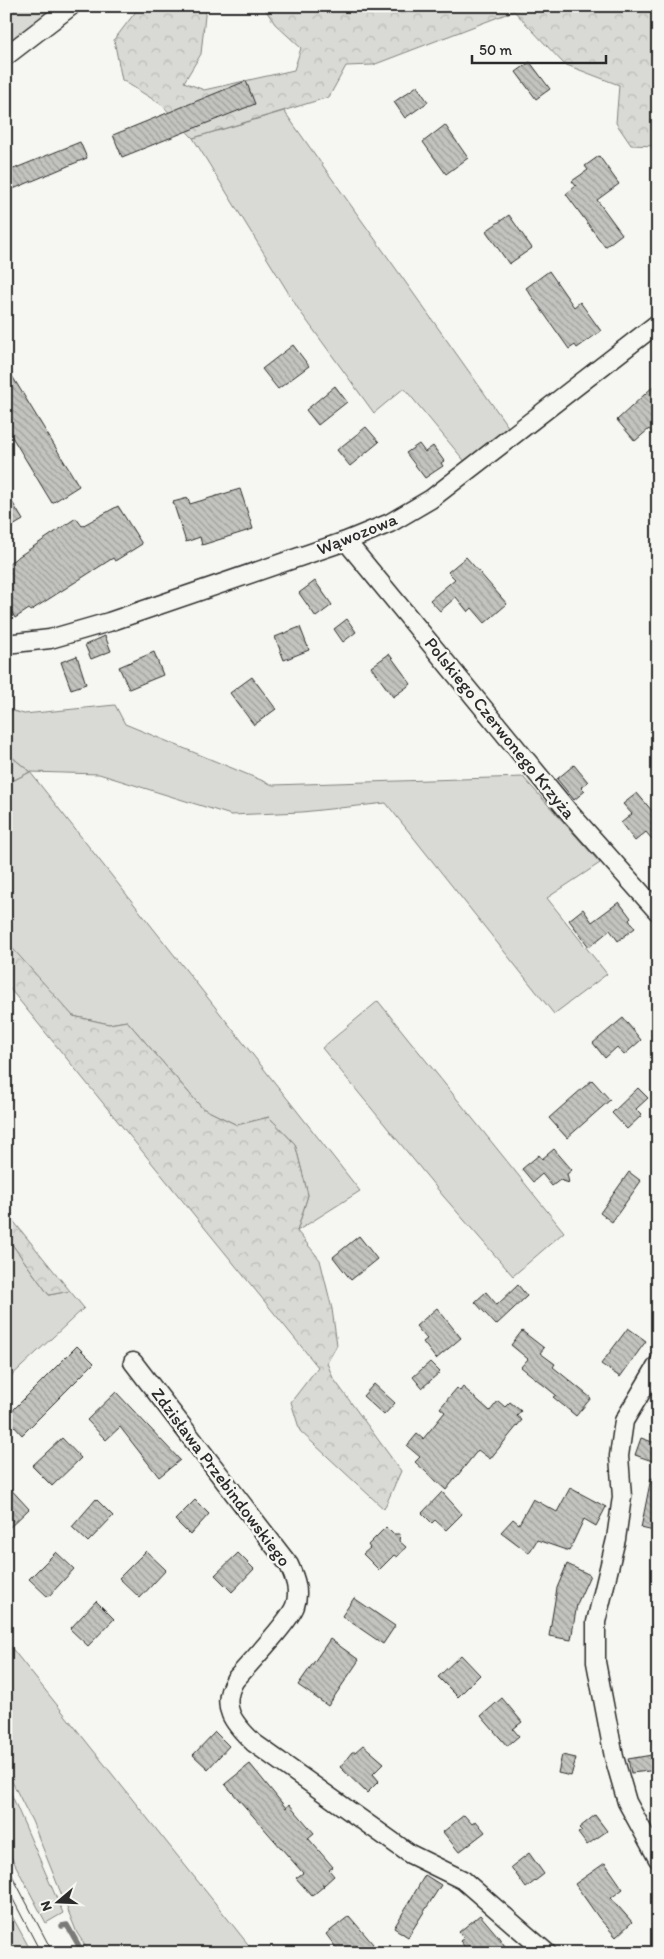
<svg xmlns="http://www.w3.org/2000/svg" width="664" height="1959" viewBox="0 0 664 1959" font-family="Itim,sans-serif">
  <defs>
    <pattern id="forest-crowns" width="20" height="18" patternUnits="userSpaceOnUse" patternTransform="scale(1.25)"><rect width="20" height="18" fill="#d9d9d5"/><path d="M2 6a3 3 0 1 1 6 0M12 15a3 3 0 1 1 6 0" fill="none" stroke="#babab7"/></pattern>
    <pattern id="building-back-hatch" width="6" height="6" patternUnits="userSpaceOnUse" patternTransform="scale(1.25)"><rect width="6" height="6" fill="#c3c3c0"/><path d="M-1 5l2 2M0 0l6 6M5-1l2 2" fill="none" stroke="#9f9f9c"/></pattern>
  </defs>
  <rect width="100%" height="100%" fill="#f6f6f2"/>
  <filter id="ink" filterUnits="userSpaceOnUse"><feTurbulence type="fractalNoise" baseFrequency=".02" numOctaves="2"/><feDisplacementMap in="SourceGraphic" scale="10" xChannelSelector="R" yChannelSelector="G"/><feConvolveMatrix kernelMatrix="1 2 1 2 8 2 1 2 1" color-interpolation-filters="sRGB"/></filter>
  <g filter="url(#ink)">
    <path fill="#d9d9d5" stroke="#828280" d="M21,6H60L6,48V16Z
      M284,111L509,428L467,464L404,388L374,413L299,310L193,138Z
      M115,705L125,724L273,785L523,777L600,863L547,898L607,974L554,1014L386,803L302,812L231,815L99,774L30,772L360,1191L297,1231L308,1195L295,1144L269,1117L237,1125L202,1108L127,1021L109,1024L73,1016L6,947V776L14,780L30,772L6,752V709L24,714Z
      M378,1001L564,1232L513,1276L444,1197L322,1048Z
      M6,1236L49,1295L70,1291L84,1308L6,1381Z
      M6,1641L255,1953H90L77,1933L32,1821L6,1770Z
      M6,1782L63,1913L46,1923L6,1847Z
      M6,1905L32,1953H15L6,1941Z"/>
    <path fill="url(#forest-crowns)" stroke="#828280" d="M146,6H206L201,54L184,82L204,90L294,70L301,48L275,24L263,6H395L400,13L440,11L448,6H658V148L656,146L631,145L616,123L619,85L564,64L514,11L373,65L346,66L329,97L193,138L162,105L122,80L114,40L137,10Z
      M6,752L30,772L14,780L6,776Z
      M6,941L73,1016L109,1024L127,1021L202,1108L237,1125L269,1117L295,1144L308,1195L297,1231L320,1260L332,1309L337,1345L327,1363L333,1378L401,1471L384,1509L300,1431L291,1402L318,1367L6,984Z
      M6,1212L70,1291L49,1295L6,1236Z"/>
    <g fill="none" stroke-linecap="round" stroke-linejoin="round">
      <path stroke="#7a7a78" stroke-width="5.5" d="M62,1926L67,1925L83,1953"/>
    </g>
    <path fill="url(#building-back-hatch)" stroke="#2b2b2b" d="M530,62L550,89L536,99L516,72Z
      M246,81L255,104L122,157L113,135Z
      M417,86L428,102L405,118L394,102Z
      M445,125L468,158L446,174L423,142Z
      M80,142L87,158L6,192V172Z
      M599,156L619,184L597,200L622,234L605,247L566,194L576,186L572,181L588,170L585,166Z
      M509,215L532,248L509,264L486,231Z
      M549,271L574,307L580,302L601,331L577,348L575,345L569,349L526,288Z
      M293,345L309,366L278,389L262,369Z
      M6,366L79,486L52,503L6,427Z
      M658,382V440L649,429L635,441L617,420Z
      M335,386L347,402L318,425L306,410Z
      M366,427L379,442L350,466L337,450Z
      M419,444L425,452L433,446L444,461L441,463L443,466L425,478L406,453Z
      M240,489L253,529L202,545L200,537L186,542L173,502L188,498L190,504Z
      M6,492L23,520L6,530Z
      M118,506L142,544L115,561L113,558L30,611L29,609L15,618L6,603V565L76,518L82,526Z
      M466,557L507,604L485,623L472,608L468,612L456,597L440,611L430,600L455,579L448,572Z
      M315,581L332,605L316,617L299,593Z
      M347,619L356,632L343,642L334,629Z
      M300,627L309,650L284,660L275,637Z
      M105,636L111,651L91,659L85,645Z
      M154,652L163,675L129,689L119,667Z
      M389,654L411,684L393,697L371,667Z
      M77,656L86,684L71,689L61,662Z
      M252,677L276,709L254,725L230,693Z
      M574,765L588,782L581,787L585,791L574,800L557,779Z
      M637,793L658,818V846L646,832L635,841L621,823L632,814L623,804Z
      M619,902L631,918L629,920L635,928L618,941L610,930L589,947L569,920L583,909L592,922Z
      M623,1018L641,1040L624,1055L617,1047L605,1058L593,1043Z
      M592,1080L610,1100L567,1138L549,1118Z
      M638,1088L648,1098L636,1109L642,1115L627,1129L612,1113Z
      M554,1149L572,1170L567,1174L569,1183L560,1180L552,1186L542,1174L533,1182L522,1169L539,1155L542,1159Z
      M629,1172L641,1181L612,1222L600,1213Z
      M359,1236L377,1259L351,1280L333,1257Z
      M518,1285L527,1296L496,1325L475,1302L486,1292L497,1305Z
      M437,1308L461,1338L436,1359L423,1342L427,1339L416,1326Z
      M628,1328L646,1341L620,1377L601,1364Z
      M522,1331L544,1348L540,1353L555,1364L553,1367L591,1398L576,1416L553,1397L556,1395L521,1367L528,1359L511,1345Z
      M77,1346L94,1363L22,1435L6,1417Z
      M430,1362L440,1372L422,1388L413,1377Z
      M374,1384L395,1403L384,1415L363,1396Z
      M463,1387L490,1411L498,1401L505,1407L510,1402L521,1411L517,1416L522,1420L490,1459L478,1450L446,1490L415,1462L420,1457L407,1446L417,1434L423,1439L445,1412L440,1408L457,1388L460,1391Z
      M116,1392L180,1460L159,1477L120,1427L106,1440L87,1420Z
      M62,1438L81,1458L52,1486L32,1466Z
      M641,1438L658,1444V1463L635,1455Z
      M651,1478L658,1479V1532L641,1528Z
      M6,1484L29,1509L6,1531Z
      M570,1488L606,1507L596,1526L584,1519L569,1551L537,1540L529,1553L501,1532L513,1519L519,1524L533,1499L557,1512Z
      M442,1492L462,1514L446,1530L435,1520L432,1523L422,1513Z
      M96,1499L113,1516L88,1542L72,1527Z
      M195,1500L209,1514L190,1535L175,1520Z
      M386,1527L393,1534H400L399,1541L406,1547L397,1557L394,1555L379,1570L363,1554L370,1548L368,1545Z
      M146,1551L166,1570L140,1598L119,1578Z
      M56,1552L74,1569L48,1597L29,1579Z
      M238,1553L254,1569L232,1592L215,1575Z
      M567,1564L590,1575L577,1604L571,1640L549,1636L557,1588Z
      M354,1598L395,1626L383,1644L342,1616Z
      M96,1601L114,1619L88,1646L70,1629Z
      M330,1639L359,1660L328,1706L298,1685Z
      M461,1655L480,1675L458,1697L438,1677Z
      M502,1698L522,1722L513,1729L519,1736L507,1746L481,1716Z
      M215,1732L229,1746L208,1769L193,1755Z
      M363,1745L384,1763L373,1774L379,1781L367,1793L340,1767L352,1752H355Z
      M658,1754V1770L631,1773L628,1759Z
      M562,1755L576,1758L571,1776L558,1773Z
      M250,1764L286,1808L289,1804L314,1833L308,1838L333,1867L329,1870L334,1876L324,1885L321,1883L324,1886L312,1896L296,1878L303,1873L225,1784Z
      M464,1815L472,1824L476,1821L485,1832L459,1852L443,1832Z
      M595,1815L607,1831L587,1845L578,1833L582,1831L579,1828Z
      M529,1853L544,1874L526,1888L511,1867Z
      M605,1863L623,1889L611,1898L632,1922L616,1937L599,1918L575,1884Z
      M425,1875L441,1885L408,1937L394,1928Z
      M480,1915L497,1935L510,1953H470L460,1941L464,1938L459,1932Z
      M349,1916L373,1944L363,1953H340L326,1934Z"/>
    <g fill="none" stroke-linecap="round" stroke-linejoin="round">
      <defs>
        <path id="street" d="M6,56L71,6
          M346,541L568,811L658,912
          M6,644L50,639L109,622L346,541L390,523L431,499L658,323
          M133,1362L289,1565C295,1578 300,1591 295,1606C289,1622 248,1665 235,1680C219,1707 234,1724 254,1743L410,1854L463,1880L547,1953
          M658,1364L624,1421L619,1456L622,1497L616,1539L596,1622V1662L614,1757L627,1802L658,1859"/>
      </defs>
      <use href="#street" stroke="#2b2b2b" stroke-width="21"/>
      <use href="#street" stroke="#f6f6f2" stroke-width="18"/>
      <path stroke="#2b2b2b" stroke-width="1" d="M6,1864L53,1953
        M6,1886L41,1953"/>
    </g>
  </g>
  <g text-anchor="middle" stroke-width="5" stroke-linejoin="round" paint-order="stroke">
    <g font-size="18" fill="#2b2b2b" stroke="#f6f6f2">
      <text transform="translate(357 534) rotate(-22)" y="6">Wąwozowa</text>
      <text transform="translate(500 728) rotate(51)" y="6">Polskiego Czerwonego Krzyża</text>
      <text transform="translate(221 1477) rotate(53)" y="6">Zdzisława Przebindowskiego</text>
    </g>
  </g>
  <rect width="664" height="1959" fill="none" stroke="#f6f6f2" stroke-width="25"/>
  <rect x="12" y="12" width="639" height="1934" fill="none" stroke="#2b2b2b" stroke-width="2" filter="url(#ink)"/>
  <g transform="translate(58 1902) rotate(251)" stroke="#f6f6f2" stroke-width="4" paint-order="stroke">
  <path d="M0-4L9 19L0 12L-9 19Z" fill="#2b2b2b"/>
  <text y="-8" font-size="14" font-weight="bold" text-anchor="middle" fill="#2b2b2b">N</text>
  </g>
  <path d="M472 55v8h134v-8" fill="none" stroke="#2b2b2b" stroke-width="2.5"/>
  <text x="479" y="55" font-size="15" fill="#2b2b2b" stroke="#f6f6f2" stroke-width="4" paint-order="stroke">50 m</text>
</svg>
